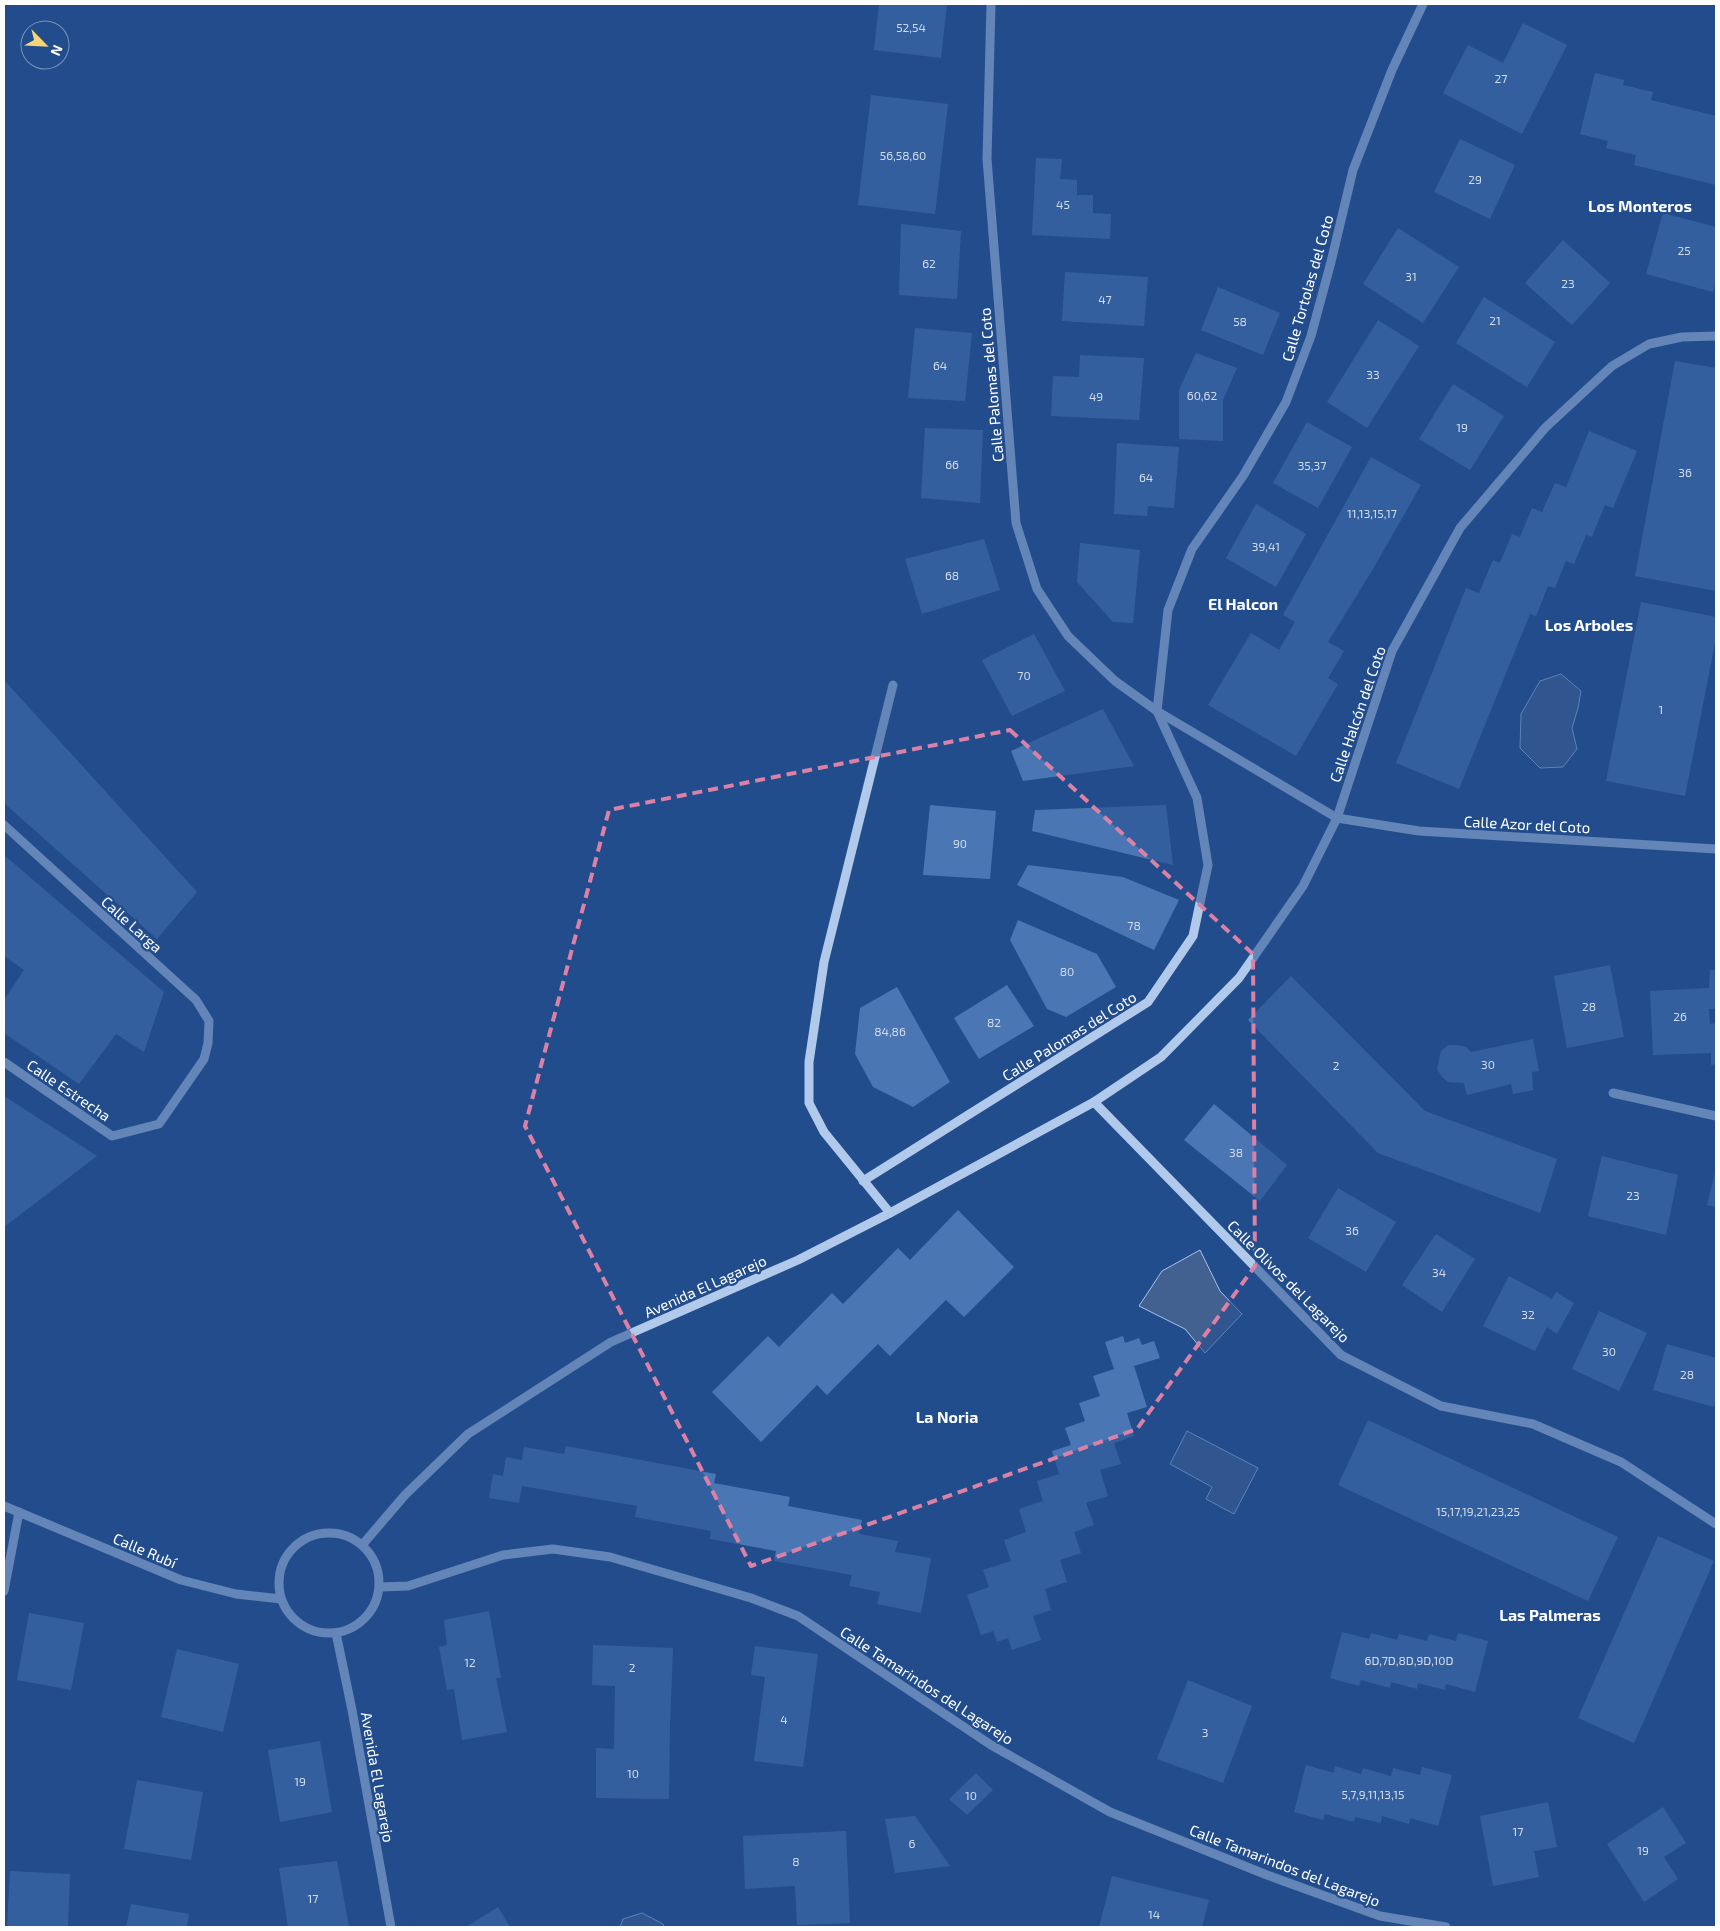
<svg xmlns="http://www.w3.org/2000/svg" width="1720" height="1931" font-family="'Exo 2',sans-serif">
<style>
.water{fill:#436190;stroke:#a5c3ec}
.building{fill:#4b76b4}
.lines{fill:none;stroke-linecap:round;stroke-linejoin:round}
.minor{stroke:#b1c9eb;stroke-width:9}
.marked{fill:none;stroke:#dd80a5;stroke-width:4;stroke-dasharray:10 6;stroke-linejoin:round}
.labels{text-anchor:middle;dominant-baseline:central;stroke-width:4.5;stroke-linejoin:round;paint-order:stroke}
.number-label{font-size:12px;fill:#d2ddec}
.street-label{font-size:15px;fill:#fff;stroke:#224d8d}
.neighbourhood-label{font-size:16px;font-weight:bold;fill:#fff;stroke:#224d8d}
</style>
<rect width="100%" height="100%" fill="#224d8d"/>
<g class="water">
<path d="M1561,674L1581,691L1578,708L1572,728L1577,749L1563,767L1540,768L1520,748L1521,714L1540,681Z"/>
<path d="M1200,1250L1220,1291L1242,1314L1205,1353L1185,1329L1139,1306L1162,1271Z"/>
<path d="M1187,1431L1258,1468L1234,1514L1206,1499L1212,1487L1170,1464Z"/>
<path d="M642,1913L663,1924L664,1927H620L623,1919Z"/>
</g>
<g class="building">
<path d="M879,4H947L941,58L874,50Z"/>
<path d="M1523,23L1567,45L1522,134L1443,93L1468,45L1503,63Z"/>
<path d="M1595,73L1624,80L1623,85L1653,92L1651,100L1716,116V185L1634,165L1636,155L1606,148L1608,141L1580,134Z"/>
<path d="M871,95L948,104L935,214L858,205Z"/>
<path d="M1460,139L1515,165L1490,219L1434,192Z"/>
<path d="M1036,158L1062,159L1060,179L1077,180V195H1093V213L1111,214L1110,239L1032,235Z"/>
<path d="M1663,213L1716,227V281L1713,292L1646,274Z"/>
<path d="M901,224L961,231L957,299L899,295Z"/>
<path d="M1398,228L1459,267L1423,323L1363,284Z"/>
<path d="M1563,240L1610,283L1572,325L1525,283Z"/>
<path d="M1065,272L1148,277L1144,326L1062,321Z"/>
<path d="M1218,287L1280,313L1263,355L1201,330Z"/>
<path d="M1484,297L1555,342L1527,387L1456,343Z"/>
<path d="M1378,320L1419,346L1367,428L1327,402Z"/>
<path d="M915,328L972,333L965,401L908,398Z"/>
<path d="M1196,353L1237,368L1223,400V441L1179,439V390Z"/>
<path d="M1080,355L1144,358L1139,420L1051,416L1053,376L1079,377Z"/>
<path d="M1675,361L1716,368V591L1635,576Z"/>
<path d="M1453,384L1504,416L1470,470L1419,439Z"/>
<path d="M1307,422L1352,447L1318,508L1273,483Z"/>
<path d="M925,428L983,430L980,503L921,498Z"/>
<path d="M1589,431L1637,451L1613,508L1605,505L1592,537L1586,535L1574,564L1566,561L1555,588L1548,586L1536,616L1530,614L1459,789L1396,763L1466,588L1479,593L1493,560L1500,563L1512,534L1520,537L1532,508L1542,512L1555,483L1566,487Z"/>
<path d="M1117,443L1179,447L1174,508L1148,506L1147,516L1114,514Z"/>
<path d="M1371,457L1421,485L1373,569L1328,642L1344,651L1328,678L1338,684L1296,756L1208,705L1251,633L1279,650L1295,622L1283,615Z"/>
<path d="M1256,504L1306,534L1276,587L1226,558Z"/>
<path d="M984,539L1000,590L922,614L905,559Z"/>
<path d="M1080,543L1140,550L1133,623L1113,622L1077,582Z"/>
<path d="M1641,602L1716,617V638L1685,796L1606,781Z"/>
<path d="M1034,634L1065,691L1012,716L982,660Z"/>
<path d="M4,680L197,892L157,939L4,803Z"/>
<path d="M1103,709L1134,766L1023,781L1011,751Z"/>
<path d="M930,805L996,811L990,879L923,875Z"/>
<path d="M1166,805L1173,865L1032,831L1035,810Z"/>
<path d="M4,855L164,992L144,1052L116,1034L79,1084L4,1033V1000L24,970L4,956Z"/>
<path d="M1028,865L1123,877L1179,900L1154,950L1017,885Z"/>
<path d="M1018,920L1097,954L1116,987L1066,1017L1047,1009L1010,940Z"/>
<path d="M1610,965L1624,1037L1567,1048L1554,976Z"/>
<path d="M1710,970H1716V1009H1709L1710,1024L1716,1023V1064L1711,1065V1053L1653,1055L1650,991L1709,988Z"/>
<path d="M1291,976L1425,1111L1557,1159L1540,1213L1378,1153L1248,1020Z"/>
<path d="M1007,985L1034,1026L979,1059L954,1018Z"/>
<path d="M897,987L950,1082L913,1107L873,1087L855,1054L860,1008Z"/>
<path d="M1533,1039L1539,1071L1532,1072L1533,1090L1513,1094L1511,1084L1467,1095L1464,1083L1448,1082L1442,1077L1437,1069L1441,1051L1448,1045H1458L1466,1047L1471,1052Z"/>
<path d="M4,1096L97,1156L4,1227Z"/>
<path d="M1214,1104L1287,1165L1260,1201L1184,1140Z"/>
<path d="M1602,1156L1678,1175L1666,1235L1588,1216Z"/>
<path d="M1716,1169V1207L1707,1205Z"/>
<path d="M1338,1188L1396,1222L1366,1272L1308,1238Z"/>
<path d="M958,1210L1014,1267L964,1317L946,1300L890,1356L878,1344L827,1395L817,1385L761,1442L712,1392L768,1336L779,1347L832,1293L843,1304L898,1248L910,1260Z"/>
<path d="M1436,1234L1475,1259L1442,1312L1402,1285Z"/>
<path d="M1509,1276L1552,1299L1556,1292L1574,1303L1557,1334L1547,1327L1535,1351L1483,1326Z"/>
<path d="M1599,1311L1647,1333L1619,1391L1572,1369Z"/>
<path d="M1123,1336L1125,1343L1139,1338L1142,1345L1154,1341L1160,1358L1134,1366L1147,1407L1127,1413L1134,1436L1114,1443L1121,1464L1100,1470L1108,1496L1086,1503L1094,1525L1074,1532L1081,1553L1060,1560L1067,1582L1045,1589L1051,1610L1033,1616L1041,1640L1012,1650L1008,1638L997,1642L993,1631L981,1635L967,1595L989,1587L983,1570L1011,1561L1004,1540L1026,1532L1019,1509L1043,1501L1037,1481L1059,1474L1052,1451L1071,1445L1065,1428L1085,1421L1079,1403L1100,1396L1093,1376L1114,1369L1105,1342Z"/>
<path d="M1667,1344L1716,1358V1396L1714,1407L1653,1390Z"/>
<path d="M1368,1420L1618,1537L1588,1601L1338,1485Z"/>
<path d="M566,1446L716,1474L714,1483L790,1497L788,1506L862,1520L859,1534L898,1541L895,1552L931,1558L921,1613L877,1604L880,1592L849,1586L852,1575L774,1561L776,1551L710,1539L711,1531L635,1517L637,1506L522,1486L519,1503L489,1498L493,1474L503,1476L506,1457L522,1460L524,1447L564,1454Z"/>
<path d="M1658,1536L1714,1561L1634,1743L1578,1718Z"/>
<path d="M489,1611L501,1678H496L507,1732L462,1740L454,1689L447,1690L439,1647L447,1645L444,1620Z"/>
<path d="M29,1613L84,1623L71,1690L17,1680Z"/>
<path d="M1342,1632L1369,1639L1371,1633L1397,1640L1399,1634L1427,1641L1429,1634L1456,1641L1458,1633L1488,1641L1475,1692L1446,1684L1445,1690L1418,1683L1417,1689L1391,1682L1390,1688L1361,1680L1359,1686L1330,1678Z"/>
<path d="M593,1645L673,1648L670,1724L669,1799L596,1798V1748L614,1749L615,1686L592,1685Z"/>
<path d="M755,1646L818,1654L803,1767L754,1761L765,1677L751,1675Z"/>
<path d="M177,1649L239,1664L223,1732L161,1717Z"/>
<path d="M1188,1680L1252,1706L1223,1783L1157,1759Z"/>
<path d="M320,1741L332,1812L280,1822L268,1750Z"/>
<path d="M1306,1765L1334,1773L1335,1766L1361,1774L1363,1768L1391,1776L1393,1768L1420,1775L1422,1767L1452,1775L1438,1826L1410,1818L1409,1824L1382,1816L1381,1823L1355,1817L1354,1822L1325,1814L1323,1820L1294,1812Z"/>
<path d="M976,1773L993,1790L967,1815L949,1799Z"/>
<path d="M137,1780L203,1792L191,1860L124,1849Z"/>
<path d="M1548,1802L1557,1847L1534,1851L1539,1877L1493,1886L1480,1816Z"/>
<path d="M1663,1807L1686,1843L1664,1857L1678,1879L1644,1902L1607,1844Z"/>
<path d="M915,1816L950,1866L895,1873L885,1819Z"/>
<path d="M846,1831L850,1923L797,1925L795,1886L745,1889L743,1836Z"/>
<path d="M337,1861L349,1927H288L279,1868Z"/>
<path d="M10,1871L70,1874L68,1927H7Z"/>
<path d="M1112,1876L1209,1900L1202,1927H1099Z"/>
<path d="M131,1904L189,1914L187,1927H126Z"/>
<path d="M498,1907L510,1927H466Z"/>
</g>
<g class="lines">
<g class="minor">
<path d="M991,4L987,159L1016,523L1037,589L1068,636L1115,681L1157,711L1337,818L1419,831L1716,849"/>
<path d="M1157,711L1168,610L1192,549L1243,476L1286,402L1311,336L1331,262L1353,170L1392,70L1423,4"/>
<path d="M4,825L196,1000L209,1021L208,1043L204,1059L159,1124L112,1136L4,1062"/>
<path d="M1613,1093L1716,1116"/>
<path d="M1094,1102L1341,1355L1441,1406L1533,1424L1621,1462L1716,1524"/>
<path d="M863,1181L1148,1002L1193,936L1208,865L1197,798L1157,711"/>
<path d="M890,1213L824,1132L809,1103V1062L824,962L893,685"/>
<path d="M4,1506L181,1580L236,1594L281,1599"/>
<circle cx="329" cy="1583" r="50"/>
<path d="M363,1544L405,1495L468,1434L611,1342L798,1260L890,1213L1094,1102L1161,1057L1239,978L1303,886L1337,818L1392,651L1460,528L1545,428L1612,366L1649,344L1682,337L1716,336"/>
<path d="M380,1587L408,1586L503,1555L553,1549L610,1557L751,1598L798,1616L991,1745L1110,1812L1267,1875L1380,1916L1446,1927"/>
<path d="M4,1591L19,1512"/>
<path d="M336,1633L352,1710L391,1927"/>
</g>
</g>
<path d="M0 0H1720V1931H0ZM1010,730L1253,954L1255,1266L1137,1429L751,1566L525,1126L609,810Z" fill="#224d8d" fill-opacity=".55" fill-rule="evenodd"/>
<path class="marked" d="M1010,730L1253,954L1255,1266L1137,1429L751,1566L525,1126L609,810Z"/>
<g class="labels">
<g class="number-label">
<text x="911" y="27">52,54</text>
<text x="1501" y="78">27</text>
<text x="903" y="155">56,58,60</text>
<text x="1475" y="179">29</text>
<text x="1063" y="204">45</text>
<text x="1684" y="250">25</text>
<text x="929" y="263">62</text>
<text x="1411" y="276">31</text>
<text x="1568" y="283">23</text>
<text x="1105" y="299">47</text>
<text x="1495" y="320">21</text>
<text x="1240" y="321">58</text>
<text x="940" y="365">64</text>
<text x="1373" y="374">33</text>
<text x="1202" y="395">60,62</text>
<text x="1096" y="396">49</text>
<text x="1462" y="427">19</text>
<text x="952" y="464">66</text>
<text x="1312" y="465">35,37</text>
<text x="1685" y="472">36</text>
<text x="1146" y="477">64</text>
<text x="1372" y="513">11,13,15,17</text>
<text x="1266" y="546">39,41</text>
<text x="952" y="575">68</text>
<text x="1024" y="675">70</text>
<text x="1661" y="709">1</text>
<text x="960" y="843">90</text>
<text x="1134" y="925">78</text>
<text x="1067" y="971">80</text>
<text x="1589" y="1006">28</text>
<text x="1680" y="1016">26</text>
<text x="994" y="1022">82</text>
<text x="890" y="1031">84,86</text>
<text x="1488" y="1064">30</text>
<text x="1336" y="1065">2</text>
<text x="1236" y="1152">38</text>
<text x="1633" y="1195">23</text>
<text x="1352" y="1230">36</text>
<text x="1439" y="1272">34</text>
<text x="1528" y="1314">32</text>
<text x="1609" y="1351">30</text>
<text x="1687" y="1374">28</text>
<text x="1478" y="1511">15,17,19,21,23,25</text>
<text x="1409" y="1660">6D,7D,8D,9D,10D</text>
<text x="470" y="1662">12</text>
<text x="632" y="1667">2</text>
<text x="784" y="1719">4</text>
<text x="1205" y="1732">3</text>
<text x="633" y="1773">10</text>
<text x="300" y="1781">19</text>
<text x="1373" y="1794">5,7,9,11,13,15</text>
<text x="971" y="1795">10</text>
<text x="1518" y="1831">17</text>
<text x="912" y="1843">6</text>
<text x="1643" y="1850">19</text>
<text x="796" y="1861">8</text>
<text x="313" y="1898">17</text>
<text x="1154" y="1914">14</text>
</g>
<g class="street-label">
<text transform="translate(1307 288) rotate(-74)">Calle Tortolas del Coto</text>
<text transform="translate(991 385) rotate(-95)">Calle Palomas del Coto</text>
<text transform="translate(1357 714) rotate(-71)">Calle Halcón del Coto</text>
<text transform="translate(1527 824) rotate(3)">Calle Azor del Coto</text>
<text transform="translate(132 924) rotate(42)">Calle Larga</text>
<text transform="translate(1069 1036) rotate(-32)">Calle Palomas del Coto</text>
<text transform="translate(69 1090) rotate(34)">Calle Estrecha</text>
<text transform="translate(1289 1281) rotate(45)">Calle Olivos del Lagarejo</text>
<text transform="translate(705 1286) rotate(-24)">Avenida El Lagarejo</text>
<text transform="translate(145 1550) rotate(23)">Calle Rubí</text>
<text transform="translate(927 1685) rotate(33)">Calle Tamarindos del Lagarejo</text>
<text transform="translate(378 1777) rotate(80)">Avenida El Lagarejo</text>
<text transform="translate(1285 1865) rotate(21)">Calle Tamarindos del Lagarejo</text>
</g>
<g class="neighbourhood-label">
<text x="1640" y="205">Los Monteros</text>
<text x="1243" y="603">El Halcon</text>
<text x="1589" y="624">Los Arboles</text>
<text x="947" y="1416">La Noria</text>
<text x="1550" y="1614">Las Palmeras</text>
</g>
</g>
<rect width="1720" height="1931" fill="none" stroke="#ffffff" stroke-width="10"/>
<g transform="translate(45 45) rotate(114)"><circle r="24" fill="#224d8d" stroke="#7a94bb"/>
<path d="M0-4L9 19L0 12L-9 19Z" fill="#f7d673"/>
<text y="-8" font-size="14" font-weight="bold" text-anchor="middle" fill="#ffffff">N</text>
</g>
</svg>
